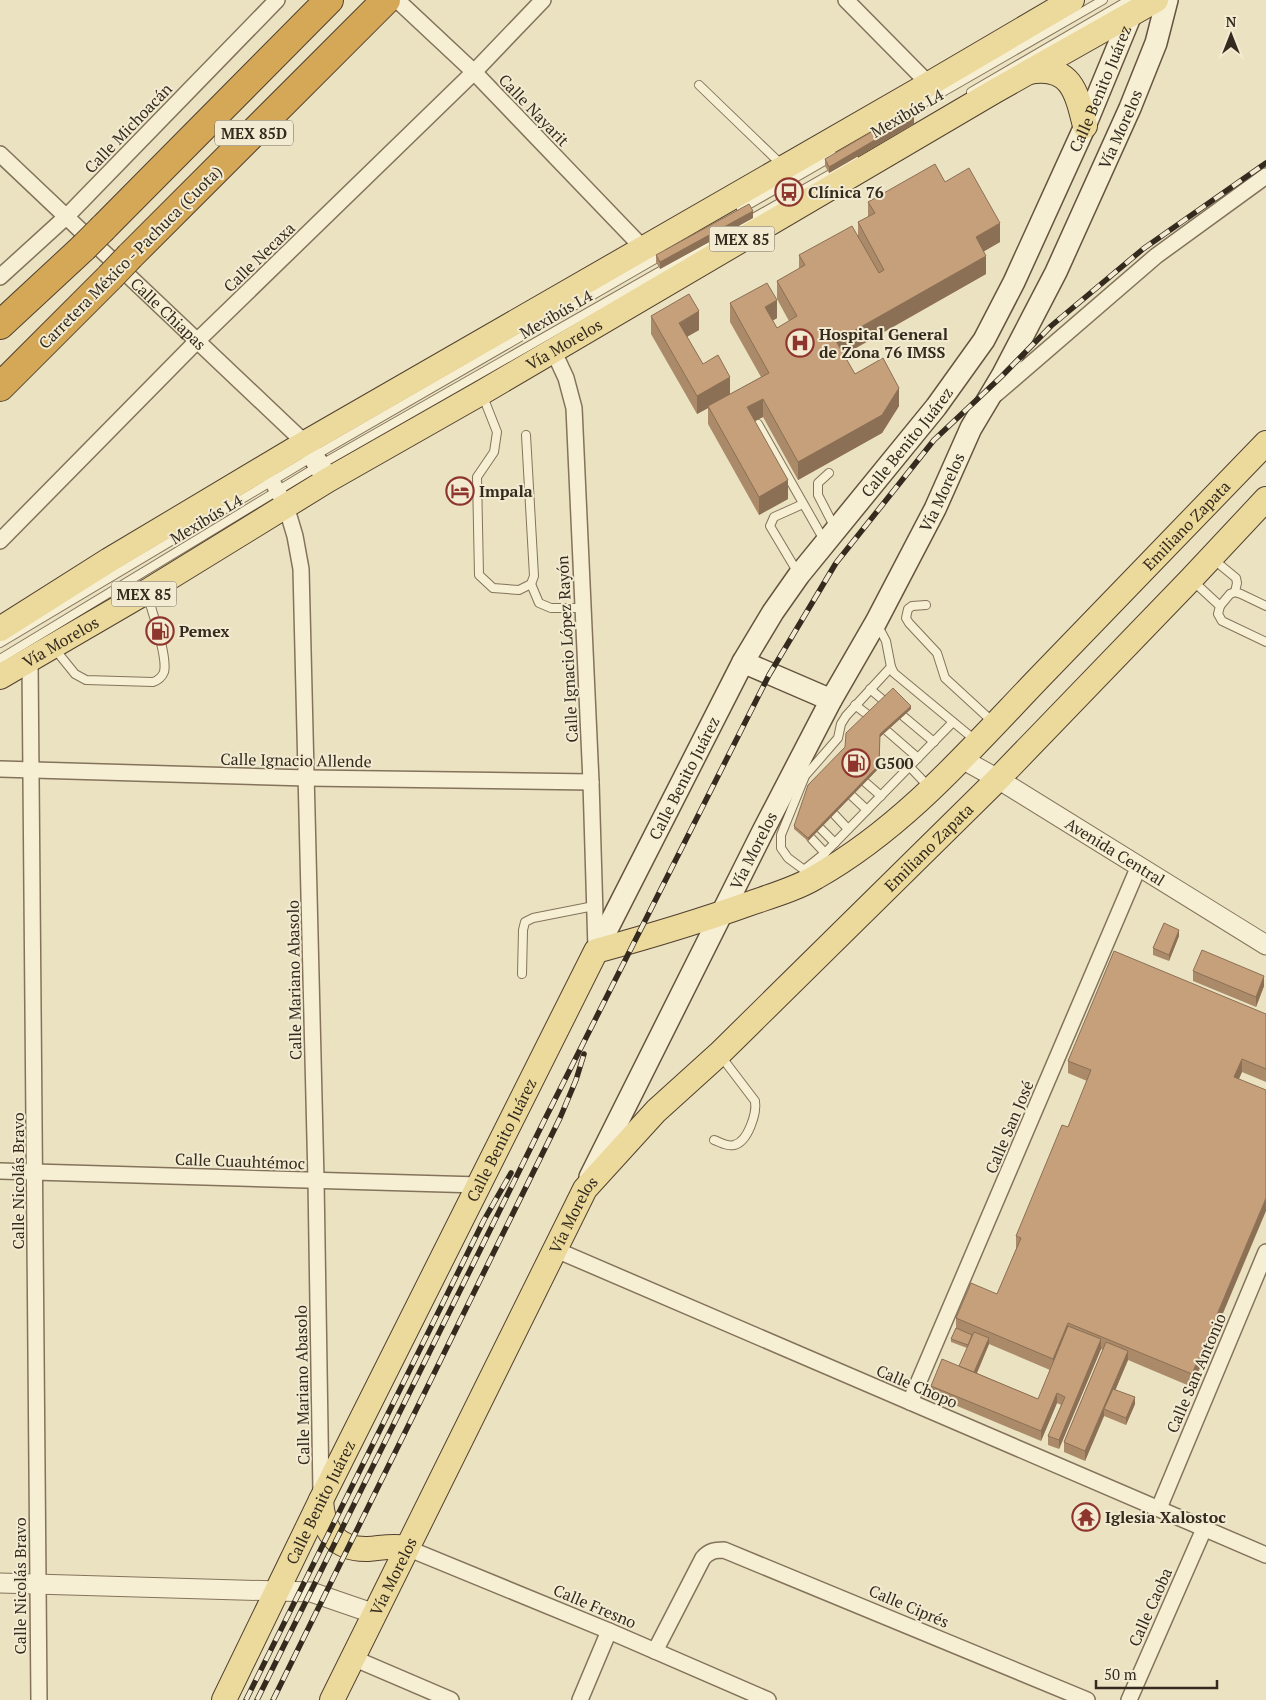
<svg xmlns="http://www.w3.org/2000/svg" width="1266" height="1700" font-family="'PT Serif',serif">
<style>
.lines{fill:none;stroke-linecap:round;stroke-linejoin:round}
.service-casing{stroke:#83735a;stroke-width:10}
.minor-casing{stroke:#83735a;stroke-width:18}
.tertiary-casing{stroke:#83735a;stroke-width:21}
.secondary-casing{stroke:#65543e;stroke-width:24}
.primary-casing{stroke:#51412f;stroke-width:26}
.motorway-casing{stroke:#51412f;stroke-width:30}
.service{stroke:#f6efd4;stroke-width:8}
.minor{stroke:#f6efd4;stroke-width:15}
.tertiary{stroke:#f6efd4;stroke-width:19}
.secondary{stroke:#f6efd4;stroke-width:21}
.primary{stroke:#ecd99c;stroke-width:24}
.motorway{stroke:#d5a857;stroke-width:28}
.rail-casing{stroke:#342a1e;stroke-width:5.5}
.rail{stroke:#f3ebd1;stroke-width:4;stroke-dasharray:11;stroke-linecap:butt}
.motorway-bridge-casing{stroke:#51412f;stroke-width:30;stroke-linecap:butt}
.motorway-bridge{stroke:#d5a857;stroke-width:28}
.wall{fill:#aa8a69;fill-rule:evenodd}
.shaded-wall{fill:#8b7055}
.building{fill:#c6a07a;stroke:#8b7055}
.labels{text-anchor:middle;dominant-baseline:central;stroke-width:4;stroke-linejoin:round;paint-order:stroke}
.shield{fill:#f3ebd1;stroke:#6d6454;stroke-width:1}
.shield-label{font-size:15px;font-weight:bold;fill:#342a1e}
.street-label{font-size:16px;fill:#342a1e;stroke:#f3ebd1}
.poi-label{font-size:16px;font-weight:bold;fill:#342a1e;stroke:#f3ebd1;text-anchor:start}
</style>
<rect width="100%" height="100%" fill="#ebe2c2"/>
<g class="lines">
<g class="service-casing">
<g id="service">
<path d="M699,85L782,165"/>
<path d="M971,92L1129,0"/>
<path d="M901,116L1103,0"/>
<path d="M741,209L833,156"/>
<path d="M482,394L497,432L494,452L477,477L479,575L493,588L519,590L531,584L534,576L526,435"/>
<path d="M758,424L824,540"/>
<path d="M829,473L818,483V495L835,528"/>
<path d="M1213,559L1236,578L1237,583L1235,592L1241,594L1266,606"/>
<path d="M798,573L770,526L774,517L803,504"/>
<path d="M1193,581L1220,606L1218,614L1222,621L1266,642"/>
<path d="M531,584L539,603L551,608H583"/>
<path d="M926,605L912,606L908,609L906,618L909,623L937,653L945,678L994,723"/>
<path d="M1220,606L1230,594L1235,592"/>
<path d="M877,624L886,641L891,667L894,673L975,740"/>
<path d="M0,643L314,456L664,254"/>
<path d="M54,648L75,674L86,680L153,682C159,680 162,677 164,672C168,657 152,611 147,594"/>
<path d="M0,659L320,465L855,160"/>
<path d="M870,689L883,700"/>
<path d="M855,705L868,715"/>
<path d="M903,716L934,742"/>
<path d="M887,731L918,758"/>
<path d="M910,767L929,787"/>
<path d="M865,782L881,796"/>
<path d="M852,796L867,810"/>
<path d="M834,814L848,829"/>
<path d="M820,828L835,843"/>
<path d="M811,838L825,853"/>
<path d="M805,869L825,853L953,722"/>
<path d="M811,875L788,858L781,848V835L805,776L838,738L841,724L846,716L891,667"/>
<path d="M522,974L523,930L525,922L533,918L594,906"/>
<path d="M714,1140C720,1142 727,1147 734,1145C748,1142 757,1113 755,1101L720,1055"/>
</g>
</g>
<g class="minor-casing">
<g id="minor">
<path d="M397,0L474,72L643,248"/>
<path d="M846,0L929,84"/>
<path id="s1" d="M0,154L305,443"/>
<path d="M0,277L67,216L277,0"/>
<path d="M553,350L566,378L574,408L591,782L596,949"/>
<path d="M996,394L1156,256L1266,176"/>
<path d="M264,467L286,506L295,536L301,569L316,1180L321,1493"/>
<path d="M0,541L198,340L474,72L543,0"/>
<path d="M30,661L39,1700"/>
<path d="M0,769L307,778L591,782"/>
<path d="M0,1171L479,1185"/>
<path d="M554,1249L1266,1555"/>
<path d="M910,1402L1139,866"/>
<path d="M1159,1508L1266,1252"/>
<path d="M407,1548L609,1631L768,1700"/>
<path d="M655,1651L703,1558C709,1551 715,1550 724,1550L1087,1700"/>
<path d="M353,1658L451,1700"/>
<path d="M580,1700L609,1631"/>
<path d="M1129,1700L1204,1529"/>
</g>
</g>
<g class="tertiary-casing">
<g id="tertiary">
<path id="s2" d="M962,759L998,779L1266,945"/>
<path d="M0,1583L311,1592L375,1614"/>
</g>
</g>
<g class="secondary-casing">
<g id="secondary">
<path d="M305,443L328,480"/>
<path d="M743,662L831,700"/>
<path id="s3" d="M596,951L743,662L773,612L799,575L936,407L984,340L1014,282L1085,126L1135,5"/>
<path id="s4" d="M590,1177L762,833L831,700L876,622L935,509L971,428L1002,376L1056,272L1130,108L1156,43L1167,0"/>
</g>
</g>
<g class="primary-casing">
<g id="primary">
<path d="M1029,72C1071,64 1077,93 1085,126"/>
<path d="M0,629L109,560L305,443L929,84L1072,0"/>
<path id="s5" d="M0,677L146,592L328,480L481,393L995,91L1156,0"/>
<path d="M321,1500C323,1530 335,1550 368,1549C382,1548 393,1545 407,1548"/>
<path id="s6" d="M224,1700L321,1500L596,951C647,937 698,922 748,904C771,896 796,889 816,877C903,828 970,750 1038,679C1114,600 1190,522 1266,443"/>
<path id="s7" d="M332,1700L585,1189L656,1111L719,1054L998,779L1191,579L1266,499"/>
</g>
</g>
<g class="motorway-casing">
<g id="motorway">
<path d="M103,228L329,0"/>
<path d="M130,256L386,0"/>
<path d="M0,325L83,248"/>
<path d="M0,387L110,277"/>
</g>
</g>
<use href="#service" class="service"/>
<use href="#minor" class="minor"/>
<use href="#tertiary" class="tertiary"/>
<use href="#secondary" class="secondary"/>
<use href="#primary" class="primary"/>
<use href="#motorway" class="motorway"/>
<g class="rail-casing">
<g id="rail">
<path d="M246,1700L484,1220L511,1173"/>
<path d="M257,1700L544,1121L769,675L836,563L934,440L1002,376L1051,326L1143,249L1266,163"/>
<path d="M273,1700L560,1118L576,1080L584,1054"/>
</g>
</g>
<use href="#rail" class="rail"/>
<g class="motorway-bridge-casing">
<g id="motorway-bridge">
<path d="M83,248L103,228"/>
<path d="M110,277L130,256"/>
</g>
</g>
<use href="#motorway-bridge" class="motorway-bridge"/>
</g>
<g class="wall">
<path d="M914,124L829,173L825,166V159Z"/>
<path d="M945,182L1000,242L984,251L986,274L844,355L855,374L899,406L882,433L798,480L763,417L755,421L788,499L759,515L708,424V408L697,414L651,334V316L699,330L687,337L703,364L730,394L761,377L730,322V303L777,318L772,321L777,328L789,321L777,299V281L799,269V255L858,236V222L868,217V202Z"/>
<path d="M753,218L660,269L656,262V255Z"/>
<path d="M911,709L880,737L879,768L808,841L794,829V826L845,747Z"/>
<path d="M1179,936L1169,961L1153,955V948Z"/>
<path d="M1193,971L1264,986L1256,1007L1193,981Z"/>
<path d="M1266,1014V1082L1242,1072L1239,1079L1192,1387L1128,1360L1115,1390L1135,1404L1126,1425L1104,1416L1085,1461L1064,1452V1442L1103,1350L1101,1349L1059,1449L1048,1445V1436L1061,1405L1057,1403L1041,1441L931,1395V1386L959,1366L967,1348L951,1342V1339L956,1328V1318L997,1294L1016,1249V1236L1068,1127L1087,1081L1068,1073V1061ZM989,1344L1050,1370L1038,1399L977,1373Z"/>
</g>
<g class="shaded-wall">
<path d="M914,117V124L829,173V167Z"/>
<path d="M753,211V218L660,269V262Z"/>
<path d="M1000,223V242L976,256V237Z"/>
<path d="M986,256V274L836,359V341Z"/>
<path d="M777,300V318L765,325V307Z"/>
<path d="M699,311V330L679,341V323Z"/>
<path d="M730,377V395L708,406V408L697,414V396Z"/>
<path d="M899,388V406L882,433L798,480V462Z"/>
<path d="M763,399V417L747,425V407Z"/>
<path d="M788,480V499L759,515V497Z"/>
<path d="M911,706V709L880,737L879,768L808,841V838L880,734Z"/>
<path d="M1179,930V936L1169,961V955Z"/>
<path d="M1264,976V986L1256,1007V997Z"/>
<path d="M1242,1059V1072L1234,1089V1077Z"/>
<path d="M1266,1198V1211L1192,1387V1374Z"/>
<path d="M1068,1323V1335L1053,1371V1359Z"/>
<path d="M989,1338V1344L973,1382V1375Z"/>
<path d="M1101,1339V1349L1059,1449V1440Z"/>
<path d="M1128,1351V1360L1107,1410L1104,1409V1416L1085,1461V1451Z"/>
<path d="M1057,1393V1403L1041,1441V1431Z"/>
<path d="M1135,1397V1404L1126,1425V1418Z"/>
</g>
<g class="building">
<path d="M909,110L914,117L829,167L825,159Z"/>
<path d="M935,164L945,182L969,168L1000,223L976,237L986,256L836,341L855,374L883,358L899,388L882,415L798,462L763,399L747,407L788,480L759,497L708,406L769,373L730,303L767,283L777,300L765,307L777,328L797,316L777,281L805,265L799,255L852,226L879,273L884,270L858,222L875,213L868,202Z"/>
<path d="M749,204L753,211L660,262L656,255Z"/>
<path d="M689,294L699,311L679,323L703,364L718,355L730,377L697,396L651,316Z"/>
<path d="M893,688L911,706L880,734L879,765L808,838L794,826L808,785L845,747L846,733Z"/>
<path d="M1164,923L1179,930L1169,955L1153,948Z"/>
<path d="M1202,950L1264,976L1256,997L1193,971Z"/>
<path d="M1114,951L1266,1014V1069L1242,1059L1234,1077L1266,1090V1198L1192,1374L1068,1323L1053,1359L956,1318L971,1283L997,1294L1021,1238L1016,1236L1062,1125L1068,1127L1091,1070L1068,1061Z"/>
<path d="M1068,1326L1101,1339L1059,1440L1048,1436L1065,1397L1057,1393L1041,1431L931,1386L942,1359L1038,1399Z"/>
<path d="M956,1328L972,1335L968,1345L951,1339Z"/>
<path d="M974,1332L989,1338L974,1372L959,1366Z"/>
<path d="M1106,1342L1128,1351L1085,1451L1064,1442Z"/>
<path d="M1113,1389L1135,1397L1126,1418L1104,1409Z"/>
</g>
<defs>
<g id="bus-ring" transform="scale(1.4375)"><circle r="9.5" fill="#f3ebd1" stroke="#8e352e" stroke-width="1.5"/><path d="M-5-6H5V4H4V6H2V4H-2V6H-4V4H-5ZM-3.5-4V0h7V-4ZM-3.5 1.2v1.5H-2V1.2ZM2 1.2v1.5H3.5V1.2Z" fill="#8e352e"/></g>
<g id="hospital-ring" transform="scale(1.4375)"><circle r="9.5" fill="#f3ebd1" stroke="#8e352e" stroke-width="1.5"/><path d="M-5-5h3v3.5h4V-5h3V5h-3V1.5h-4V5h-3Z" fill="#8e352e"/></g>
<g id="hotel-ring" transform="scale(1.4375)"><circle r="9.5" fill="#f3ebd1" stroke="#8e352e" stroke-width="1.5"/><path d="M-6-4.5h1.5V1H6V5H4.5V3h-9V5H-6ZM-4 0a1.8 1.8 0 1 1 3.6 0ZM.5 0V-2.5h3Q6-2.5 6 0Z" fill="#8e352e"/></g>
<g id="fuel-ring" transform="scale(1.4375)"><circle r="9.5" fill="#f3ebd1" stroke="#8e352e" stroke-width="1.5"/><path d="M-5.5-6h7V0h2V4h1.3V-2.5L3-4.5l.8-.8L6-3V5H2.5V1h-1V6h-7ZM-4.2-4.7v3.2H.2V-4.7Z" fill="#8e352e"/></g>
<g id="temple-ring" transform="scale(1.4375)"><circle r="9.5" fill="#f3ebd1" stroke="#8e352e" stroke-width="1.5"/><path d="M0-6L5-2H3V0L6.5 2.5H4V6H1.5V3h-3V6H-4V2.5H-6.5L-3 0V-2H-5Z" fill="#8e352e"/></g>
</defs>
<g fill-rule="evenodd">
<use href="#bus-ring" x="789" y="192"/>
<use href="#hospital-ring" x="800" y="343"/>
<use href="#hotel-ring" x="460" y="491"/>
<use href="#fuel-ring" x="160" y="631"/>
<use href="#fuel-ring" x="856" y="763"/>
<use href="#temple-ring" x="1086" y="1517"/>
</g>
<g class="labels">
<g class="shield">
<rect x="215" y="120.5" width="78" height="25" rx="4"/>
<rect x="709.5" y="226.5" width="65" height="25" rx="4"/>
<rect x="111.5" y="581.5" width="65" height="25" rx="4"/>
</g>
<g class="shield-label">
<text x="254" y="133">MEX 85D</text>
<text x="742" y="239">MEX 85</text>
<text x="144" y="594">MEX 85</text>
</g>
<g class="street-label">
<text stroke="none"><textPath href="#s3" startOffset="1004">Calle Benito Juárez</textPath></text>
<text transform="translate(534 110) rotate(46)">Calle Nayarit</text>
<text transform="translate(907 113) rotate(-30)">Mexibús L4</text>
<text transform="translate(128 128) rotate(-46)">Calle Michoacán</text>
<text stroke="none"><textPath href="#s4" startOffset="1175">Vía Morelos</textPath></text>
<text transform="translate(130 257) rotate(-45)">Carretera México - Pachuca (Cuota)</text>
<text transform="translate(259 257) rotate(-44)">Calle Necaxa</text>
<text stroke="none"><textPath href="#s1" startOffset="232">Calle Chiapas</textPath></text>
<text transform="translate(556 314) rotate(-30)">Mexibús L4</text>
<text stroke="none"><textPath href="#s5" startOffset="655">Vía Morelos</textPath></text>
<text stroke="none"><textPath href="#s3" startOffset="599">Calle Benito Juárez</textPath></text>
<text stroke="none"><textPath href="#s4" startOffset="770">Vía Morelos</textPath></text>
<text transform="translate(206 519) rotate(-31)">Mexibús L4</text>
<text stroke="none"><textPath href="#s6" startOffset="1581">Emiliano Zapata</textPath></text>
<text stroke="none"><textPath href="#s5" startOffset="70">Vía Morelos</textPath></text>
<text transform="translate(567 649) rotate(-93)">Calle Ignacio López Rayón</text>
<text transform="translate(296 760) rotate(1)">Calle Ignacio Allende</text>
<text stroke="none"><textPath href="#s3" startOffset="194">Calle Benito Juárez</textPath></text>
<text stroke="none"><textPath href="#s7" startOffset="1055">Emiliano Zapata</textPath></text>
<text stroke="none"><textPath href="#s4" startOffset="365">Vía Morelos</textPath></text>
<text stroke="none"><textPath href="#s2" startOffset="179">Avenida Central</textPath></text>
<text transform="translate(294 980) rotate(-91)">Calle Mariano Abasolo</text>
<text transform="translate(1009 1127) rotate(-67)">Calle San José</text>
<text stroke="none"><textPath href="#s6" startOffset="625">Calle Benito Juárez</textPath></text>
<text transform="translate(240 1161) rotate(2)">Calle Cuauhtémoc</text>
<text transform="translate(18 1181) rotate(-90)">Calle Nicolás Bravo</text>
<text stroke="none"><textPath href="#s7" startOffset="542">Vía Morelos</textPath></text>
<text transform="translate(1196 1373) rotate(-67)">Calle San Antonio</text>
<text transform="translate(302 1385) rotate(-91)">Calle Mariano Abasolo</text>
<text transform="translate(917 1386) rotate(23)">Calle Chopo</text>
<text stroke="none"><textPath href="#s6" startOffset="220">Calle Benito Juárez</textPath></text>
<text stroke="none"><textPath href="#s7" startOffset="138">Vía Morelos</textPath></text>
<text transform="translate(20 1586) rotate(-90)">Calle Nicolás Bravo</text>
<text transform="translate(595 1606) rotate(23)">Calle Fresno</text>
<text transform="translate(909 1606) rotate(23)">Calle Ciprés</text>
<text transform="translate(1150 1607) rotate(-66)">Calle Caoba</text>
</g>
<g class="poi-label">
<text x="808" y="192">Clínica 76</text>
<text x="819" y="334">Hospital General<tspan x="819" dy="18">de Zona 76 IMSS</tspan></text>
<text x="479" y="491">Impala</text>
<text x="179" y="631">Pemex</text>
<text x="875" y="763">G500</text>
<text x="1105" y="1517">Iglesia Xalostoc</text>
</g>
</g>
<g transform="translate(1231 35)" stroke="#f3ebd1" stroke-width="4" paint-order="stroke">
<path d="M0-4L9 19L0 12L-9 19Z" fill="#342a1e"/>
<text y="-8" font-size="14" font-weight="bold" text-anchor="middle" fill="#342a1e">N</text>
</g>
<path d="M1096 1680v8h121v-8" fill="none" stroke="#342a1e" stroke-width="2.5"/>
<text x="1104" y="1680" font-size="15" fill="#342a1e" stroke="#f3ebd1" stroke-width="4" paint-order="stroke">50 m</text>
</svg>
